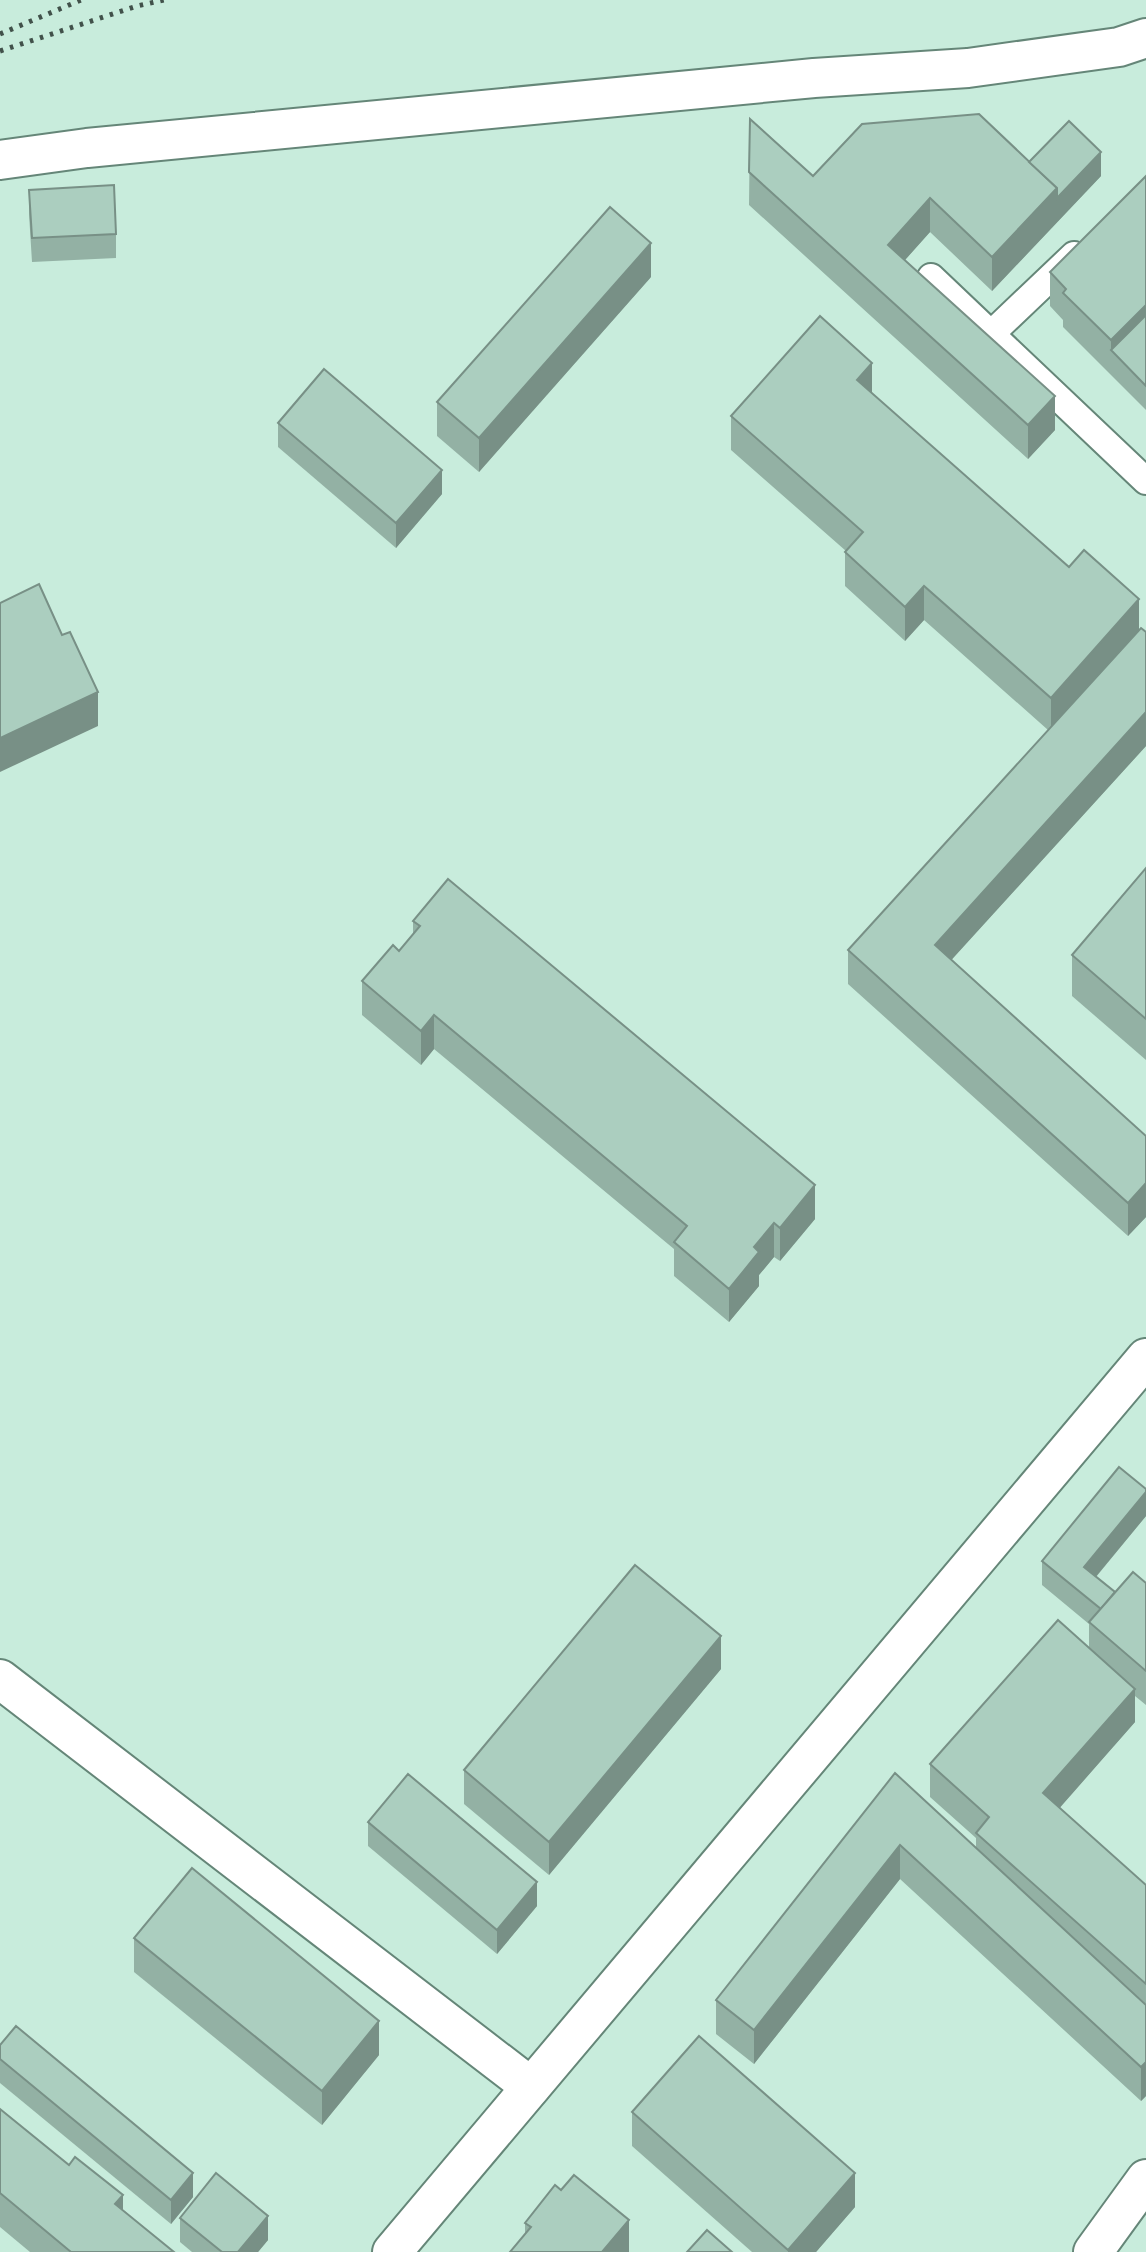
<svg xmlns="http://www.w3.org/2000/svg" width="1146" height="2252" font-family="Poppins,sans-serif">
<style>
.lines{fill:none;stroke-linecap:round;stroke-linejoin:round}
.lane-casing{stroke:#658678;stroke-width:30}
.street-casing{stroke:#658678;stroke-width:42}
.lane{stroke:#fff;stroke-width:26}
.street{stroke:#fff;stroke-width:38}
.rail{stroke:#41514a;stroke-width:5;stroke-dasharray:3.5 7;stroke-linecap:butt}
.wall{fill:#93b1a4}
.shaded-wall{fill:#789086}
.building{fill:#abcebf;stroke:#789086;stroke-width:2}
</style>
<rect width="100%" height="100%" fill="#c8ecdc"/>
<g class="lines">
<g class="lane-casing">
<g id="lane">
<path d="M931,277L1146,481"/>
<path d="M991,334L1074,255"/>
</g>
</g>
<g class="street-casing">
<g id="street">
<path d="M0,160L87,148L814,78L968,68L1119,47L1146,38"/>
<path d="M0,1679L531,2087"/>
<path d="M392,2252L1146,1358"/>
<path d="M1093,2252L1146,2179"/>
</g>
</g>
<use href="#lane" class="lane"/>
<use href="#street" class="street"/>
<g class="rail">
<path d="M0,34L81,0"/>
<path d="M0,51L137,6L164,0"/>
</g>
</g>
<g class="wall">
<path d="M750,119L813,176L1029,162L1101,176L992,291L930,232L905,260L1055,430L1028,459L749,205Z"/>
<path d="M1146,176V410L1063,327V320L1050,306V272Z"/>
<path d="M29,190L116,234V258L32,262L29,214Z"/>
<path d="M651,277L479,472L437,436V402Z"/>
<path d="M872,394L1139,630L1146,632V746L951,960L1146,1136V1217L1128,1236L848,984V950L1048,730L924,620L905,641L845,586V552L846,551L731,450V416Z"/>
<path d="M278,423L442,494L396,548L278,447Z"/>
<path d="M1146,868V1060L1072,996V955Z"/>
<path d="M413,921L815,1219L780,1261L774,1257L759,1275V1286L729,1322L674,1276V1249L434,1049L421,1065L362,1015V981L399,951L413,935Z"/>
<path d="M1146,1489V1516L1096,1577L1115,1592L1146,1583V1705L1135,1696V1722L1059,1808L1146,1885V2096L1141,2101L900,1879L754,2064L716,2034V2000L895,1773L976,1848V1838L930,1797V1764L1089,1648V1624L1042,1585V1561Z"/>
<path d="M721,1669L549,1875L464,1804V1770Z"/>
<path d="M368,1822L537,1906L497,1954L368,1846Z"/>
<path d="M134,1938L379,2055L322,2125L134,1972Z"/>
<path d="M0,2045L193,2197L171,2224L0,2083Z"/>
<path d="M0,2109L69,2165L174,2252H30L0,2227Z"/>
<path d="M632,2112L855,2207L816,2252H752L632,2146Z"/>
<path d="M180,2218L268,2240L258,2252H192L180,2242Z"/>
<path d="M525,2223L629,2252L525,2235Z"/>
</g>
<g class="shaded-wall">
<path d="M1101,152V176L992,291V257L1057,188Z"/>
<path d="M930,198V232L888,279V245Z"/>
<path d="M651,243V277L479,472V438Z"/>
<path d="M1146,305V339L1111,350V340Z"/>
<path d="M872,363V397L857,380Z"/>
<path d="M1055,396V430L1028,459V425Z"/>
<path d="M442,470V494L396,548V523Z"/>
<path d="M924,586V620L905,641V607Z"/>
<path d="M1139,599V633L1051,732V698Z"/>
<path d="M98,692V726L0,772V738Z"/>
<path d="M1146,712V746L935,978V945Z"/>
<path d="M434,1015V1049L421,1065V1031Z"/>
<path d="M1146,1183V1217L1128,1236V1203Z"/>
<path d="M815,1185V1219L780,1261V1228Z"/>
<path d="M774,1223V1257L759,1275V1286L729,1322V1289L754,1247Z"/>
<path d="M1146,1492V1516L1084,1591V1567Z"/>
<path d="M721,1636V1669L549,1875V1842Z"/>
<path d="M1135,1689V1722L1043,1827V1793Z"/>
<path d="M900,1845V1879L754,2064V2030Z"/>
<path d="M537,1882V1906L497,1954V1930Z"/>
<path d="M379,2021V2055L322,2125V2091Z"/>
<path d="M1146,2062V2096L1141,2101V2067Z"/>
<path d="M193,2173V2197L171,2224V2200Z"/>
<path d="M855,2173V2207L816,2252H788V2250Z"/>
<path d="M123,2195V2229L115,2204Z"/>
<path d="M268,2216V2240L258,2252H238Z"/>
<path d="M629,2220V2252H602Z"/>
</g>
<g class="building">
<path d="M979,114L1057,188L992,257L930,198L888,245L1055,396L1028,425L749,172L750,119L813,176L862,124Z"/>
<path d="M1069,121L1101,152L1057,198V188L1029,162Z"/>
<path d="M1146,176V305L1111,340L1063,293L1066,289L1050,272Z"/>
<path d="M114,185L116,234L32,238L29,190Z"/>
<path d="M610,207L651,243L479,438L437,402Z"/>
<path d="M1146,315V386L1111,350Z"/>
<path d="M820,316L872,363L857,380L1069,567L1084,550L1139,599L1051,698L924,586L905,607L845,552L863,532L731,416Z"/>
<path d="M324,369L442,470L396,523L278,423Z"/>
<path d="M39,584L62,635L70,632L98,692L0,738V603Z"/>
<path d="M1141,628L1146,632V712L935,945L1146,1136V1183L1128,1203L848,950Z"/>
<path d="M1146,868V1019L1072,955Z"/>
<path d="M448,879L815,1185L780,1228L774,1223L754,1247L759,1252L729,1289L674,1242L687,1226L434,1015L421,1031L362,981L393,945L399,951L420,926L413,921Z"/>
<path d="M1119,1467L1146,1489V1492L1084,1567L1115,1592L1101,1609L1042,1561Z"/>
<path d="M635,1565L721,1636L549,1842L464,1770Z"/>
<path d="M1133,1572L1146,1583V1671L1089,1622Z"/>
<path d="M1058,1620L1135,1689L1043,1793L1146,1885V1984L976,1833L989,1817L930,1764Z"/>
<path d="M895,1773L1146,2005V2062L1141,2067L900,1845L754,2030L716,2000Z"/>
<path d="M408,1774L537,1882L497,1930L368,1822Z"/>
<path d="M192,1868L379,2021L322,2091L134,1938Z"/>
<path d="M16,2026L193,2173L171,2200L0,2059V2045Z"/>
<path d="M699,2036L855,2173L788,2250L632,2112Z"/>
<path d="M0,2109L69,2165L75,2157L123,2195L115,2204L174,2252H71L0,2193Z"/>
<path d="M216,2173L268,2216L238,2252H222L180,2218Z"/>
<path d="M574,2175L629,2220L602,2252H510L531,2227L525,2223L555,2185L561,2190Z"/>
<path d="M707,2230L732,2252H687Z"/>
</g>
</svg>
